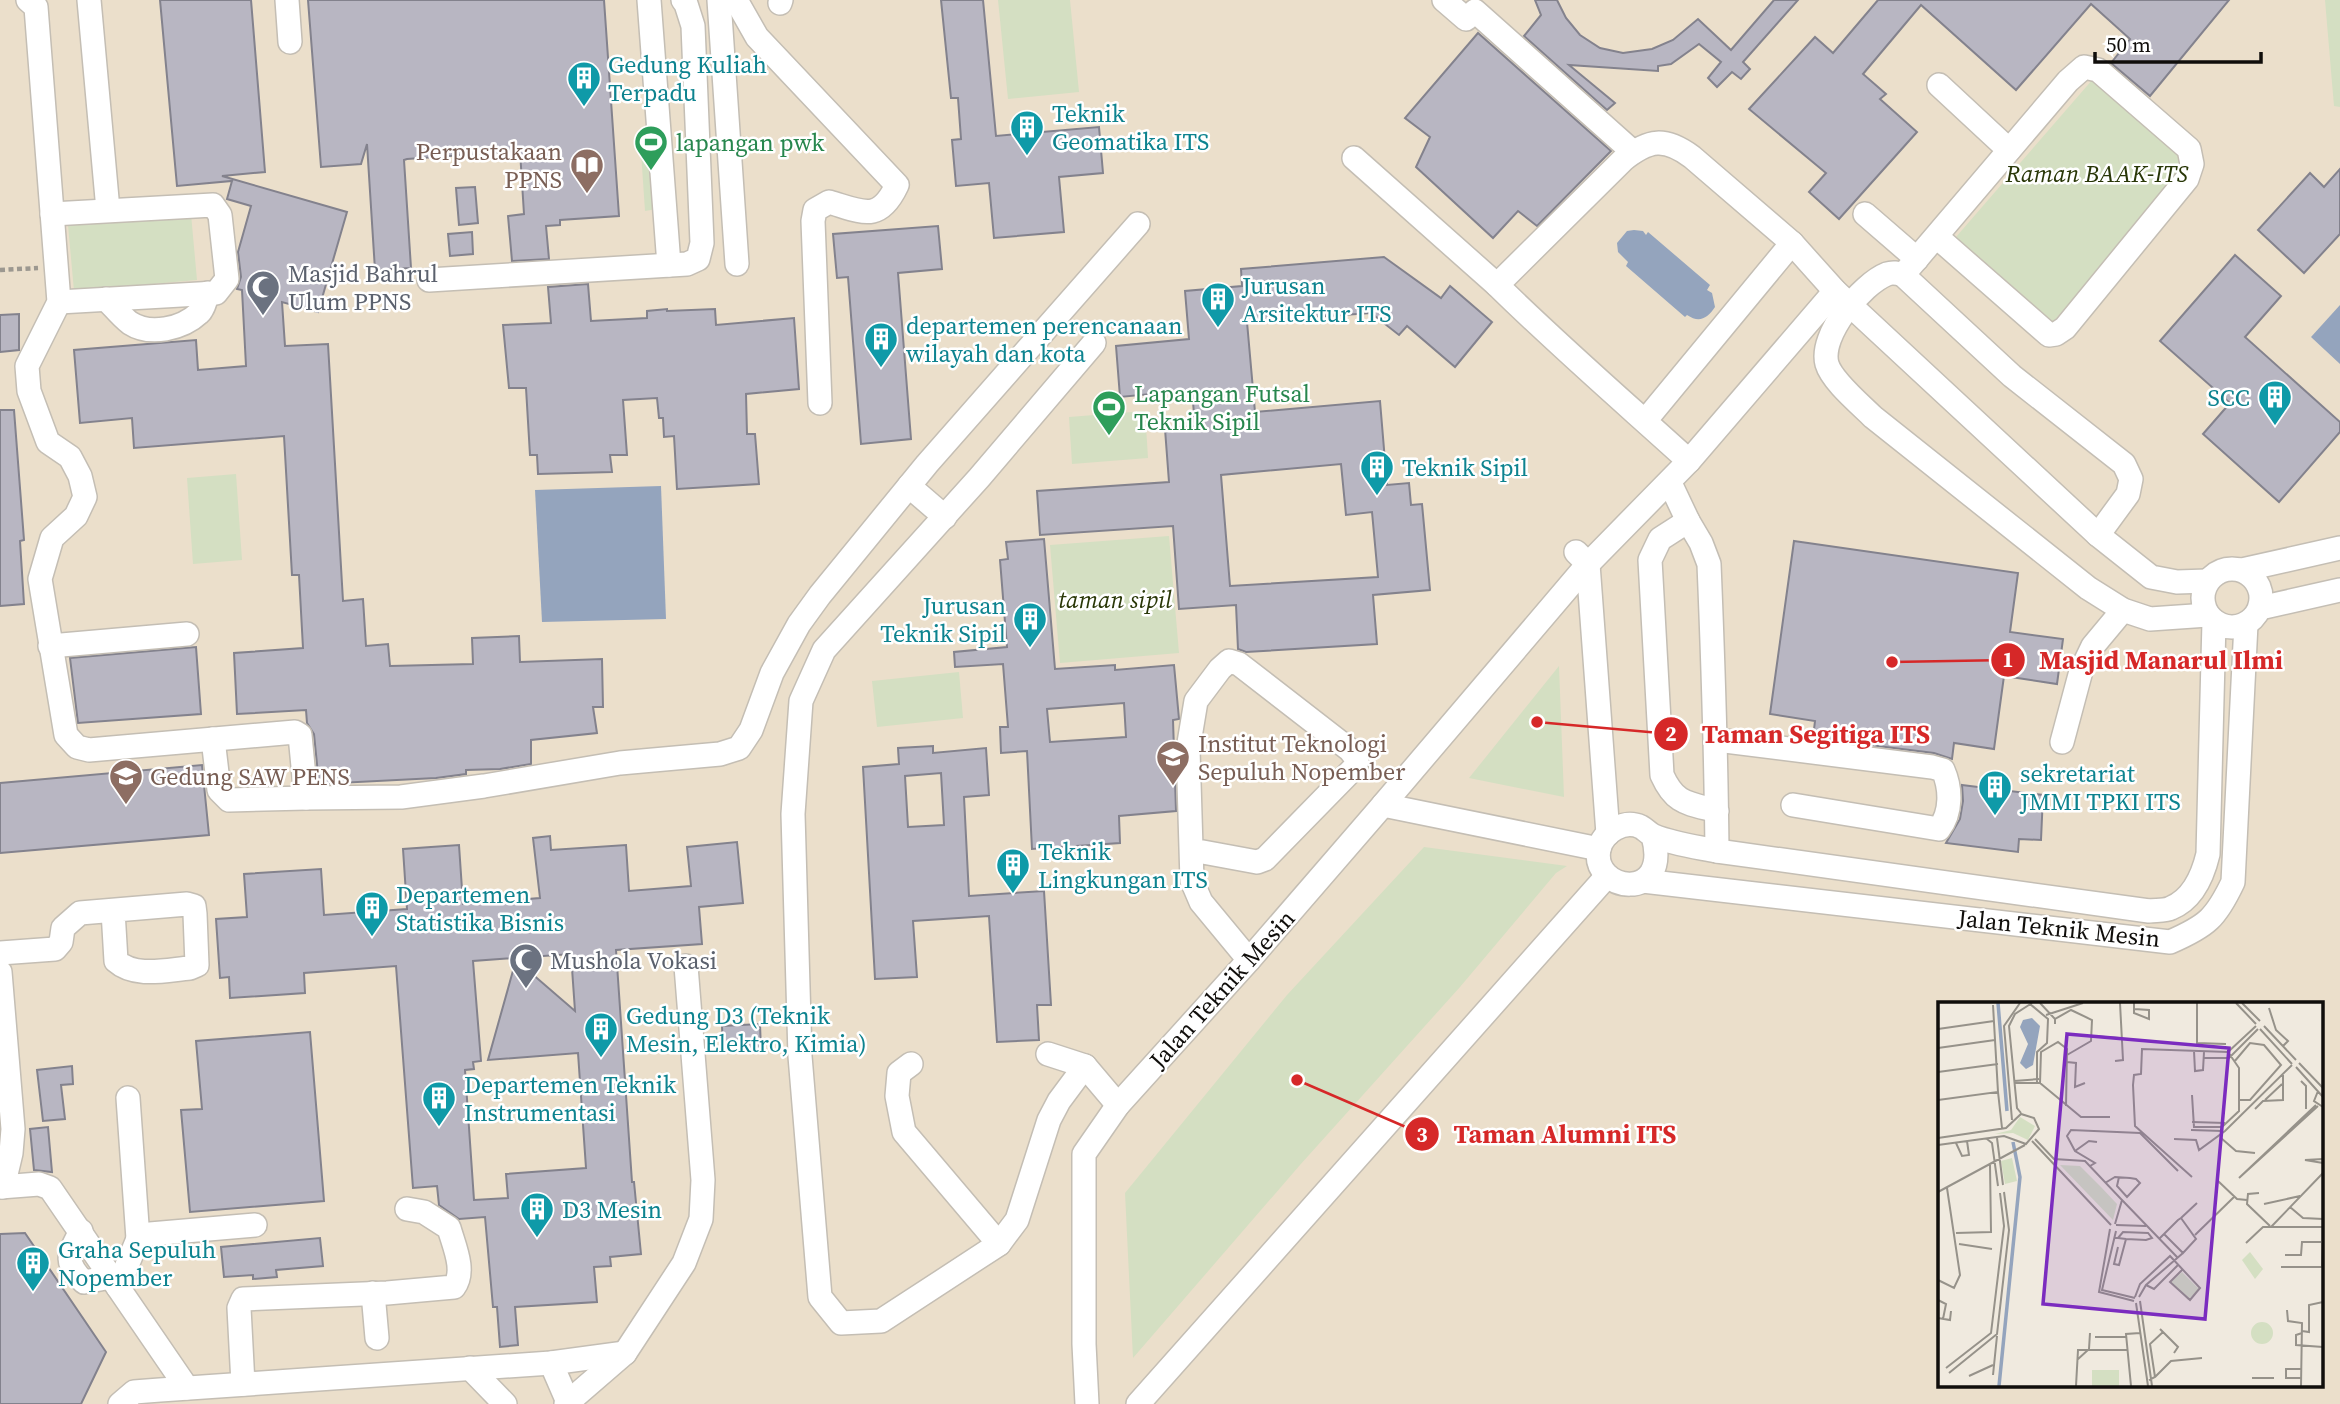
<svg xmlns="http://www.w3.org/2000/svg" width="2340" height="1404" font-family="'Source Serif 4',serif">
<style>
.education{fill:#ebdfcb;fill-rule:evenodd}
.green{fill:#d4dfc2}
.water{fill:#94a4bd}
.building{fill:#b8b6c2;stroke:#83828d;stroke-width:2;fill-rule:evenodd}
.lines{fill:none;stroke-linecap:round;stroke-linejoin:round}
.minor-casing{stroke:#c4beb4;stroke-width:26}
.path{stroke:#9c9890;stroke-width:4.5;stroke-dasharray:5 3.5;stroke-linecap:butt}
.minor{stroke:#fff;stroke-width:23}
.labels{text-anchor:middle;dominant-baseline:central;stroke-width:5;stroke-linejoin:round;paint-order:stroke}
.culture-label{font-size:24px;fill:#0d838f;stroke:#fff;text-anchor:start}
.leisure-label{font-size:24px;fill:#27864d;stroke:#fff;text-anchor:start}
.education-label{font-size:24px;fill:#785e54;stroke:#fff;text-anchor:start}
.park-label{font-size:24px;font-style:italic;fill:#293707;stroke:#fff}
.worship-label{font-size:24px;fill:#5b616d;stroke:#fff;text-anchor:start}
.street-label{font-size:24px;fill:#100e0b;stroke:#fff}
.inset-river{fill:none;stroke:#94a4bd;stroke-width:3.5}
.inset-road{fill:none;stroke:#96928a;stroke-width:2}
.view{fill:#7b2cbf;fill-opacity:0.15;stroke:#7b2cbf;stroke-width:3.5}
.inset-edge{fill:none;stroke:#100e0b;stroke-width:3.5}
.leader{fill:none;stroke:#d62828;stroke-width:2.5}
.callout-dot{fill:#d62828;stroke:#fff;stroke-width:2.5}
.mark-label{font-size:21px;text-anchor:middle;font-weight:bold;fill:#fff}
.callout-label{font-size:26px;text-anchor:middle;font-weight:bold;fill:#d62828;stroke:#fff;stroke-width:5;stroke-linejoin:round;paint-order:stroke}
</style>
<rect width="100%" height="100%" fill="#f0eadf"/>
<path class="education" d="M0,0H2340V1404H0ZM1939,1003H2321V1385H1939Z"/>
<g class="green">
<path d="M998,0H1070L1079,92L1008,99Z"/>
<path d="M2325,0H2340V107L2334,106Z"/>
<path d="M2093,79L2190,164L2053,322L1956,237Z"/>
<path d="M657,135L663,208L645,211L640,137Z"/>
<path d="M191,214L197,280L74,291L68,225Z"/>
<path d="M1145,411L1148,458L1072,464L1069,417Z"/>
<path d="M236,474L242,560L193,564L187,478Z"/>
<path d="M1169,536L1179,653L1060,663L1050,545Z"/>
<path d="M1559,666L1564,797L1469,778Z"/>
<path d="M959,672L963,718L877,727L872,681Z"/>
<path d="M1424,847L1567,866L1556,873L1460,987L1300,1165L1133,1358L1125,1193L1287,995Z"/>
</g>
<g class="water">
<path d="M1634,230L1643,231L1646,235L1648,232L1710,285L1707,290L1712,293L1715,307C1707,319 1699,323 1687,315L1685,317L1626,266L1628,262L1618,252L1617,243L1627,231Z"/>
<path d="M2340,305V364L2311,337Z"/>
<path d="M661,486L666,619L542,622L535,490Z"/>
</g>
<g class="building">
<path d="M160,0H251L265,172L222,176L347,212L318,312L282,302L285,346L328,344L343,601L363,599L366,646L388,644L390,666L473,664L472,638L519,636L520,662L602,659L603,707H593L597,733L531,740V764L500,769L466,770V774L436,778L319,784L314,734L307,723L306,710L237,714L234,653L303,648L299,575H292L284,436L134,448L132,418L80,423L74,350L196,340L198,370L246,366L242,290L237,289L241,277L238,252L251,206L227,199L232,181L177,186Z"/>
<path d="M308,0H604L619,216L560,220V225L546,226L549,259L512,261L508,216L524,214L520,151L407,159L404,160L411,268L375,270L367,144L361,164L321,167Z"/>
<path d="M941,0H983L996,136L1099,127L1103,173L1059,177L1064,232L994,238L989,183L956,186L952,140L961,139L958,98H951Z"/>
<path d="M1535,0H1557L1566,18L1580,35L1600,48L1623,53L1652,49L1673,40L1698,19L1731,50L1774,0H1798L1743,62L1750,69L1741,79L1732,72L1717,87L1708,78L1721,62L1699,44L1671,64L1658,66V71L1569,65L1615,103L1607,110L1524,36L1541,15Z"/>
<path d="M1878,0H2229L2150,96L2111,63L2130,39L2091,4L2016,90L1921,5L1863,74L1886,94L1880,99L1917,132L1839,219L1809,192L1826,173L1749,109L1815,37L1833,53Z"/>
<path d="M1478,33L1611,151L1537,226L1518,211L1493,238L1416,167L1430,137L1405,118Z"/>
<path d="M2340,169V234L2304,273L2258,230L2310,173L2324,187Z"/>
<path d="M475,187L478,223L459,225L456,188Z"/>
<path d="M938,226L942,269L898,273L911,439L861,444L848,277L837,278L833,234Z"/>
<path d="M472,232L473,254L450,256L448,234Z"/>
<path d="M2235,255L2281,296L2245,337L2340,422V432L2279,502L2203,434L2230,403L2160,341Z"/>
<path d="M1384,257L1441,298L1450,286L1492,322L1455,367L1407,326L1399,335L1371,313L1247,322L1255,412L1380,401L1387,485L1409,483L1411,505L1422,504L1430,590L1373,595L1377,644L1246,652L1238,649L1236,605L1179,609L1173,526L1040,535L1037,491L1169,482L1165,429L1195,426L1192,390L1120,397L1116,346L1189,339L1185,291L1242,286L1241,269ZM1341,464L1346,515L1372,512L1378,577L1230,586L1221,475Z"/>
<path d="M588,284L591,321L647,318V311L667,309V311L715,309L716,325L794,318L799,389L746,394L747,434H755L759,484L677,489L674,436L664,437L663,418H659L657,398L623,400L627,455H610L612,472L538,474L537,455H530L526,388H509L503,325L551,323L548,287Z"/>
<path d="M19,314V350L0,352V315Z"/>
<path d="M0,410H14L24,540L20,541L24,604L0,606Z"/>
<path d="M1044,539L1055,669L1115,665V670L1174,665L1179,719L1173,720L1176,811L1119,816L1120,843L1032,849L1027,751L1001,753L1000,727H1008L1003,664L955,667L954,652L1007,647L1000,560L1008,559L1006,542ZM1124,703L1126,737L1050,742L1047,709Z"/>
<path d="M1794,541L2018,573L2010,632L2063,639L2057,684L2004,676L1994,749L1954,743L1952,759L1934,753L1813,738L1815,721L1770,714Z"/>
<path d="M196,647L201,714L78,723L70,658Z"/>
<path d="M933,746V753L986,748L989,795L964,797L969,896L1044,891L1051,1005H1037L1039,1040L997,1042L989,916L913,921L917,977L875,979L863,767L899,764L898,748ZM941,773L944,825L908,827L905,776Z"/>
<path d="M202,765L209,835L0,853V783Z"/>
<path d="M1962,785L2043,795L2041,840L2019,839L2018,852L1946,843L1960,819L1963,801Z"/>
<path d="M550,836L551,850L626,845L629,891L691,886L687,847L737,842L743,903L699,907L702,944L616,950L632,1182H634L641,1254L610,1257L611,1266L594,1267L597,1302L515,1307L518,1345L500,1347L497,1307H493L485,1217L459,1219L439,1205L437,1186L413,1188L396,966L304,973L305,993L230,998L229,977L220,978L216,919L247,917L244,874L321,869L324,915L407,909L403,849L459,845L463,904L540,898L533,838ZM571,954L575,1011L516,960L488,1060L578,1053L586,1168L506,1174L508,1198L474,1200L465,1070L474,1069L473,1062L481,1061L473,961Z"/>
<path d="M760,1024L761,1050L723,1052L722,1026Z"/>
<path d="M310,1032L324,1201L190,1212L181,1110L202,1109L196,1041Z"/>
<path d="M72,1066L73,1084L61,1085L65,1119L43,1121L37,1070Z"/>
<path d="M48,1127L52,1172L34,1170L30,1129Z"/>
<path d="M25,1233L106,1352L81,1404H0V1234Z"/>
<path d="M320,1238L323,1266L276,1270L277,1277L253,1279V1275L224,1277L221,1247Z"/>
</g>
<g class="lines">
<g class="minor-casing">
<g id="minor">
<path d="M28,0L36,7L59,302L27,366L29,391L48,442L70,457L80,476L85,497L76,516L52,538L40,579L66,735L77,747L89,750L295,732L300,735L306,798L401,797L484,786L620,763L720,754L739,748L751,730L772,673L799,624L820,595L927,464L1138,224"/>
<path d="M89,0L108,210"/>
<path d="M287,0L290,42"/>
<path d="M649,0L669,265"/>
<path d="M719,0L737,264"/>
<path d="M736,0L757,37L897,185C879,223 863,212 829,202L815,210L813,221L820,403"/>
<path d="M1444,0L1466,19L1475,11L1633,152"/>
<path d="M780,3L781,0"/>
<path d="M1939,85L2009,150"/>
<path d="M1354,158L1497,285"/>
<path d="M52,214L213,205L220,215L227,279L216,293L59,302"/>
<path d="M1865,214L1917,259"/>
<path d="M1792,243L1835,291L2098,535L2151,577L2177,582L2207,581"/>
<path d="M1903,275L2068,81L2084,67L2098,70L2189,149L2192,164L2187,179L2065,328L2056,334L2049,335L1937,237"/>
<path d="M429,280L687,264L698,259L702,243L693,26L686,4L683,0"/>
<path d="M106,299C114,307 121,316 130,323C150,336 182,329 199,313C204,309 205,300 208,293"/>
<path d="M1094,343L979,478L824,650L801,701L793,814L800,1056L820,1297L841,1323L881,1321L999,1244L1017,1220L1049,1120L1059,1101L1085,1066L1118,1105"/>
<path d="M1645,421L1792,243L1692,157C1665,137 1649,139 1623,160L1497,285C1559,346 1625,403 1689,461"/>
<path d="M1670,483L1688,521"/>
<path d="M909,486L945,517"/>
<path d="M2098,535L2128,494L2131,479L2124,464L2012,376L1903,275C1897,273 1893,272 1887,274C1862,284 1819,335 1827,364C1832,381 1860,404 1873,417L2088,588L2123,610L2150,619L2208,615"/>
<path d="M1576,552L1588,564L1608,834"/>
<circle cx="2232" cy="598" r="29"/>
<path d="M2242,570L2340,548"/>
<path d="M2260,608L2340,590"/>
<path d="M50,646L187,634"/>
<path d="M213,739L219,790L229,800L306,798"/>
<path d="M1717,740L1932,767L1943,770C1951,788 1952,812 1939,829L1793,805"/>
<path d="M2062,742L2081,671L2093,646L2123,610"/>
<path d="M1383,805L1588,564L1689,461L1835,291"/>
<path d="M1653,836C1672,904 1590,892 1599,849C1603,832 1624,819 1641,827C1645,829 1649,834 1654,836C1673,844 1697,847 1717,851L2149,911C2156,910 2165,911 2171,908C2193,899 2203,875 2208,854L2214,621"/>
<path d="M1192,850L1257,862L1265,859L1356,766L1357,759L1350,750L1239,664L1229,661L1220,669L1196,701L1188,749L1192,881L1201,902L1249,960"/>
<path d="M1717,851C1716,755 1713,660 1709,564L1701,543L1688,521L1660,539L1650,560L1662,775C1675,804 1687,803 1717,811"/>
<path d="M1643,881L2170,942C2207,926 2216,918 2233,882L2246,624"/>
<path d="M0,953L55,949L61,942L63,928L80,913L187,904L194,906L195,914L197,965L190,968C166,970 135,978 116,961L113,911"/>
<path d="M0,972L13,1129L11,1153L3,1187"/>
<path d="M1048,1054L1085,1066"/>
<path d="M911,1064L899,1073L897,1096L904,1132L999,1244"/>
<path d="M128,1098L138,1239"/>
<path d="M0,1187L39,1184L50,1188L187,1388"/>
<path d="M81,1231C69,1254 63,1262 84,1282L111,1277"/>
<path d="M118,1287L138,1239L150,1234L255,1225"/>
<path d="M373,1293L377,1338"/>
<path d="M551,1363L568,1402"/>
<path d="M470,1368L505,1404"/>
<path d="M243,1384L239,1308L243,1299L387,1293L454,1287C466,1271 454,1246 449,1228L424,1212L407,1209"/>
<path d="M120,1404L134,1392L160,1390L551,1363L625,1353"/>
<path d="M566,1404L625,1353L684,1263L701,1219L703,1180L686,966"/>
<path d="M1087,1404L1084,1344V1154L1118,1105L1249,960L1383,805L1599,849"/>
<path d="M1138,1404L1607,876"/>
</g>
</g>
<path class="path" d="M0,270L38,268"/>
<use href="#minor" class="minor"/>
</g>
<defs>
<g id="building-pin" transform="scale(1.75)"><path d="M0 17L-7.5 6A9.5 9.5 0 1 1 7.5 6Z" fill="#0f9aa8" stroke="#fff"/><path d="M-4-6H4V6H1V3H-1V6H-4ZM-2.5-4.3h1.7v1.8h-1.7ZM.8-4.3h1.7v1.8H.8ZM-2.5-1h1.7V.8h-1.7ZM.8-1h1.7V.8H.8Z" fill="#fff"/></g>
<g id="stadium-pin" transform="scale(1.75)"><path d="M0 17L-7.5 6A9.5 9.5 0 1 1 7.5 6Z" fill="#2e9e5b" stroke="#fff"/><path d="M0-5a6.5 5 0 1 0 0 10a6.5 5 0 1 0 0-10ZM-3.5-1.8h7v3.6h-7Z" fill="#fff"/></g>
<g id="library-pin" transform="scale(1.75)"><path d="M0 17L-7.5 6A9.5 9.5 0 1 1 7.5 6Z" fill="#8d6e63" stroke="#fff"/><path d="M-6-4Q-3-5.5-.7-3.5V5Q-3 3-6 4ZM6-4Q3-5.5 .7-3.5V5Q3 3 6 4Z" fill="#fff"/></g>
<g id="mosque-pin" transform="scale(1.75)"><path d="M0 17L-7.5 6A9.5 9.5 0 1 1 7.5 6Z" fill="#6b7280" stroke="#fff"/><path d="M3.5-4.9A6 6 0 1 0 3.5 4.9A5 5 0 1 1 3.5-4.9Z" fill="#fff"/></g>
<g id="university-pin" transform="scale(1.75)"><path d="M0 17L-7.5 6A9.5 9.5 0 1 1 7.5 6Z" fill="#8d6e63" stroke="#fff"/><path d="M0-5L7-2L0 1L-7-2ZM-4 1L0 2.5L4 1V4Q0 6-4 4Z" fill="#fff"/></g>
</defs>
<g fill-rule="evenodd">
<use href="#building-pin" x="584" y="78"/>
<use href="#building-pin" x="1027" y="127"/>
<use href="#stadium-pin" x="651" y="142"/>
<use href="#library-pin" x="587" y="165"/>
<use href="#mosque-pin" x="263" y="287"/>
<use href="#building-pin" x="1218" y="299"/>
<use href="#building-pin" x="881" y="339"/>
<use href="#building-pin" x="2275" y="397"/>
<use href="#stadium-pin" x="1109" y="407"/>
<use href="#building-pin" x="1377" y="467"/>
<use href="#building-pin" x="1030" y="619"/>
<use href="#university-pin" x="1173" y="757"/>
<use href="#university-pin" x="126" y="776"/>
<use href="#building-pin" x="1995" y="787"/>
<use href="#building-pin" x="1013" y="865"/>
<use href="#building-pin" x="372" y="908"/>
<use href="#mosque-pin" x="526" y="960"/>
<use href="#building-pin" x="601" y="1029"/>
<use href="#building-pin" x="439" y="1098"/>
<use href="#building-pin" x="537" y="1209"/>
<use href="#building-pin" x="33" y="1263"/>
</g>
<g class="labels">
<g class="culture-label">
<text x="608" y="64">Gedung Kuliah<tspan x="608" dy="28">Terpadu</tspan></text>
<text x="1052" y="113">Teknik<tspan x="1052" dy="28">Geomatika ITS</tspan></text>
<text x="1242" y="285">Jurusan<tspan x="1242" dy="28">Arsitektur ITS</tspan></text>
<text x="906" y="325">departemen perencanaan<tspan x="906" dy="28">wilayah dan kota</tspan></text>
<text x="2250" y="397" text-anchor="end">SCC</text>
<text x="1402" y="467">Teknik Sipil</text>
<text x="1006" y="605" text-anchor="end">Jurusan<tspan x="1006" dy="28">Teknik Sipil</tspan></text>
<text x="2020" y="773">sekretariat<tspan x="2020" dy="28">JMMI TPKI ITS</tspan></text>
<text x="1038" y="851">Teknik<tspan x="1038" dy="28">Lingkungan ITS</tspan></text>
<text x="396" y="894">Departemen<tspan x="396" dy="28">Statistika Bisnis</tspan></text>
<text x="626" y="1015">Gedung D3 (Teknik<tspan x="626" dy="28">Mesin, Elektro, Kimia)</tspan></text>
<text x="464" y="1084">Departemen Teknik<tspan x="464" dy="28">Instrumentasi</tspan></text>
<text x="562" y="1209">D3 Mesin</text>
<text x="58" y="1249">Graha Sepuluh<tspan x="58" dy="28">Nopember</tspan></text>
</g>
<g class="leisure-label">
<text x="676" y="142">lapangan pwk</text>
<text x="1134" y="393">Lapangan Futsal<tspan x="1134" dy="28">Teknik Sipil</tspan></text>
</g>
<g class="education-label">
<text x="562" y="151" text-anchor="end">Perpustakaan<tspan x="562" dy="28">PPNS</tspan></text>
<text x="1198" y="743">Institut Teknologi<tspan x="1198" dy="28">Sepuluh Nopember</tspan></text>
<text x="150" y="776">Gedung SAW PENS</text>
</g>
<g class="park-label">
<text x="2097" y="173">Raman BAAK-ITS</text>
<text x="1115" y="599">taman sipil</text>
</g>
<g class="worship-label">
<text x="288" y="273">Masjid Bahrul<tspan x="288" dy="28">Ulum PPNS</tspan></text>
<text x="550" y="960">Mushola Vokasi</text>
</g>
<g class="street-label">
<text transform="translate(2059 928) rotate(6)">Jalan Teknik Mesin</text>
<text transform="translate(1222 989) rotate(-48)">Jalan Teknik Mesin</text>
</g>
</g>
<g transform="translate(1938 1002)">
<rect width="385" height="385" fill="#f0eadf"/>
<path d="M82,115L97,124L90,138L75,131L57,132L73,128ZM74,156L79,179L67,182L63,159ZM122,163L142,164L163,185L179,202L175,218ZM312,250L325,267L317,277L304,258ZM244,270L261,287L250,298L233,280ZM313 331a11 11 0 1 1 22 0a11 11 0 1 1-22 0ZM154,368H181V384H154Z" fill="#d4dfc2"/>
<path d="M94,16L102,24L95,63L88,67L82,61L90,42L82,25L85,18Z" fill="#94a4bd"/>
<path class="inset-river" d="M60,1L69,109M61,384L82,175L75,140"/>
<path class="inset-road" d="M102,1L117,17M196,1V11L211,17V8L196,7M259,1V41L288,42M298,1L318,22M304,1L322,19M92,2L110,17L109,41L99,50V80M331,6L338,28L350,39L345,44M108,13L145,1M117,22V17L133,8L154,18L153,39L129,53M326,24L358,58M0,27L56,19M322,27L354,62M154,34L181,36M0,46L57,38M256,49L257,69L265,68L266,50M266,56H291L320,27M177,59L185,58L182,1M129,60L138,61L137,85L147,81M296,60L312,41L326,43L343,63L312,98H301M361,61L385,86M358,65L385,95M0,70L60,62M76,79L101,77M363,79L368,84V107M76,81H102L143,115H172M102,81L103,50L120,40L129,47L128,104M380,89L376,99L385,105M60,90L64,126M254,93L256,125H284L301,109V66L290,50M0,98L60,90L55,3M327,98L344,82M378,103L301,176L380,104M317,107L325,99L345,98V73M83,111L79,106L71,24L77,12L94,1M74,118L66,24L82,1M254,120L287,121M253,128L285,129M0,136L68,126L83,112L96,116L101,127L88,142L66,134L0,143M59,136L65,183M283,136L298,149L317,151M49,137L54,141L60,184M97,137L116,157L147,159L184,198L177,222M236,137L258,138L261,148L287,129L354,63M94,139L173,223M18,141L24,154L31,153L29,139M137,149L151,139L159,140M385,157L367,158L385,161M152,164L157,161L137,149L129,134L133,128L202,131L240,169M254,175L197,124L195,83L196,73L203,72L204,47L290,50L318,24M280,179L299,197L309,198M167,181L177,175L192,176L198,177L202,181L189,195L179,184L181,175M0,190L87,143M321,191L310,192L309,202L332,224M184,198L239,255M326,202L362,194M352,205L365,216L385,217M243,216L259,201M178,223L208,224M333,225L385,171M172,227L161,290L196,299M178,229L164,288L197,296M18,231L53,230L52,163M257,233L296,195M176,236H180L188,237L208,238L214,236L210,231L185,230L180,236M221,237L240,218L243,216L258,237L245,251L226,232M308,241L325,225H385M21,242L54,247M180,245L176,262L181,263L188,237M347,253H363L364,240H383M343,265H384L385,240M0,278L16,286L22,273L9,186M208,283L216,287L240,263M197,295L202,282L232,254L262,286L252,298L232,280L244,268M201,295L208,283L245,251M0,298L8,302L5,317M202,299L214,384M198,301L210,384M349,308L350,319L364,321L363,384M0,316L12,318L13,309M222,327L240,345L236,351M364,329L371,330V303L385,300M364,331L358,333V343L385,345M157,335H188M139,358L151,347L152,331M8,366L53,331L66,224L62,191M11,371L59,332L71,228L66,190M55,373L59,334M31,374L55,363M217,375L233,359L264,356M314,376H336M364,376H348V367H364M211,378L217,375L212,342L225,330M138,384L140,348H189M193,384L188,332L202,331"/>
<path class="view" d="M129,32L291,46L267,317L105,302Z"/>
<rect width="385" height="385" class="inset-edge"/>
</g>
<path class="leader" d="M1892 662L2008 660M1537 722L1671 734M1297 1080L1422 1134"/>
<g class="callout-dot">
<circle cx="1892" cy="662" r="7"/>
<circle cx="1537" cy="722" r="7"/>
<circle cx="1297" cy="1080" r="7"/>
<circle cx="2008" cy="660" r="18"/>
<circle cx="1671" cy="734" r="18"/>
<circle cx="1422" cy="1134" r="18"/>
</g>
<g class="mark-label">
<text x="2008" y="667">1</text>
<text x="1671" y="741">2</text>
<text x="1422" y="1142">3</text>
</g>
<g class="callout-label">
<text x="2161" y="669">Masjid Manarul Ilmi</text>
<text x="1816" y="743">Taman Segitiga ITS</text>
<text x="1565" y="1143">Taman Alumni ITS</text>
</g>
<path d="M2095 52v10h166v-10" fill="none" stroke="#100e0b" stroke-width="3.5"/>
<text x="2106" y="52" font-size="21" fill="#100e0b" stroke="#ffffff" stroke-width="5" paint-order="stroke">50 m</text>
</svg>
